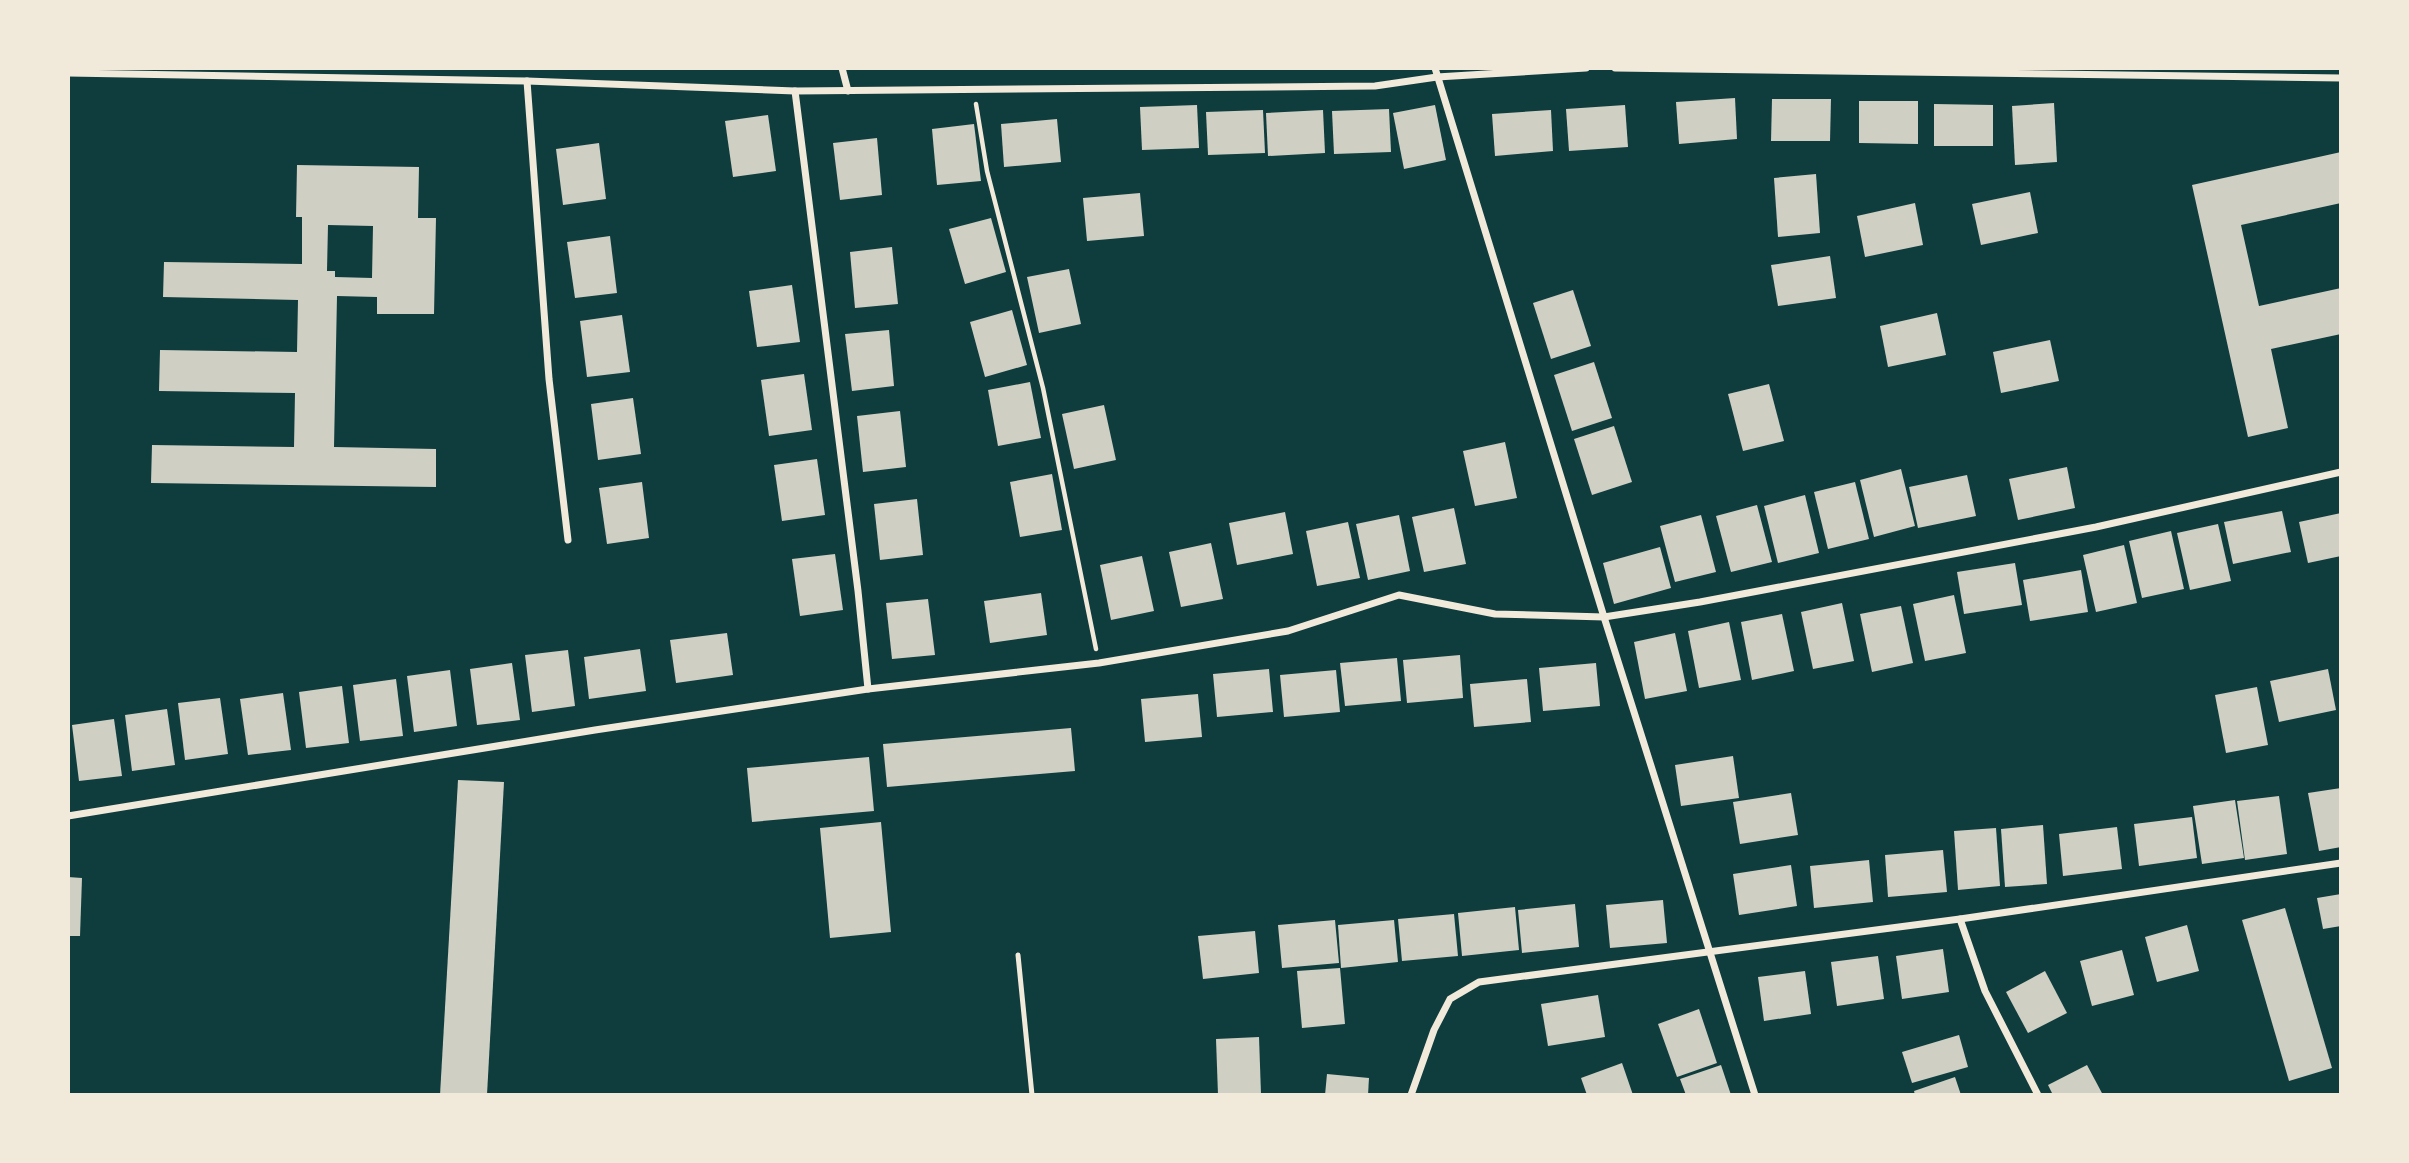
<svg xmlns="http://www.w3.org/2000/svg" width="2409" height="1163" font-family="Lato,sans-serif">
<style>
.building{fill:#cfcfc3;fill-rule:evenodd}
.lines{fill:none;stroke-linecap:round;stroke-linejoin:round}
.path{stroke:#f1e9da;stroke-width:4.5}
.service{stroke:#f1e9da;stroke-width:5}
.minor{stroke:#f1e9da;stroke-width:7}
</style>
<rect width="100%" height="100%" fill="#0f3d3e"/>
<g class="building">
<path d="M1735,98L1737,139L1679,144L1676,102Z"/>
<path d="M1772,99H1831L1830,141H1771Z"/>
<path d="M1859,101H1918V144L1859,143Z"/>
<path d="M2054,103L2057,162L2015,165L2012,106Z"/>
<path d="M1934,104L1993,105V146H1934Z"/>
<path d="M1197,105L1199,148L1142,150L1140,107Z"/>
<path d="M1435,105L1446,160L1404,169L1393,113Z"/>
<path d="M1625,105L1628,147L1569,151L1566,109Z"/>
<path d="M1389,109L1391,152L1334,154L1332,111Z"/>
<path d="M1263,110L1265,153L1208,155L1206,112Z"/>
<path d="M1323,110L1325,153L1268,156L1266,113Z"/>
<path d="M1551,110L1553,151L1495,156L1492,114Z"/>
<path d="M768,115L776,171L733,177L725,121Z"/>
<path d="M1057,119L1061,162L1004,167L1001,124Z"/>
<path d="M974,124L981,181L937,185L932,129Z"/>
<path d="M877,138L882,195L840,200L833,143Z"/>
<path d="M599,143L606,199L563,205L556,149Z"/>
<path d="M2341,152V203L2241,225L2259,306L2341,288V334L2271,349L2288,428L2248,437L2192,185Z"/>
<path d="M297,165L419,167L418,218H436L434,314H377V297L337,296L334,447L436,449V487L151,483L152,445L294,447L295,393L159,391L160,350L297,352L298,300L163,297L164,262L302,264V217H296ZM328,225L373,226L372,278L335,277V271H327Z"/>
<path d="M1816,174L1820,233L1778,237L1774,178Z"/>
<path d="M2030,192L2038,233L1981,245L1972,204Z"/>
<path d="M1140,193L1144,236L1087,241L1083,198Z"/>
<path d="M1915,203L1923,245L1865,257L1857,216Z"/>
<path d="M991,218L1006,272L965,284L949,229Z"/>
<path d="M610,236L617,293L575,298L567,242Z"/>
<path d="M892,247L898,304L855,308L850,252Z"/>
<path d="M1830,256L1836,298L1778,306L1771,265Z"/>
<path d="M1069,269L1081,324L1039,333L1027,277Z"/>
<path d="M792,285L800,342L757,347L749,291Z"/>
<path d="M1573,290L1591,346L1551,359L1533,303Z"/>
<path d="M1012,310L1027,365L985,377L970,322Z"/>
<path d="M1937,313L1946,355L1888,367L1880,326Z"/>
<path d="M622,315L630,372L587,377L580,321Z"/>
<path d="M889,330L894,386L852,391L845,334Z"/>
<path d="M2050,340L2059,381L2001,393L1993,352Z"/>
<path d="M1594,362L1612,418L1572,431L1554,375Z"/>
<path d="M804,374L812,430L769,436L761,380Z"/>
<path d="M1030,382L1041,438L998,446L988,390Z"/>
<path d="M1769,384L1784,441L1743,451L1728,394Z"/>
<path d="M633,398L641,454L598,460L591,404Z"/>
<path d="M1104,405L1116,460L1074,469L1062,414Z"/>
<path d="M900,411L906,467L863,472L857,416Z"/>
<path d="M1614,426L1632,482L1592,495L1574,439Z"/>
<path d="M1505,442L1517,498L1475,506L1463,451Z"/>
<path d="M817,459L825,515L782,521L774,465Z"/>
<path d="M2067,467L2075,508L2018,520L2009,479Z"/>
<path d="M1901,469L1915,526L1874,537L1860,480Z"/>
<path d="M1052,474L1062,530L1020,537L1010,482Z"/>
<path d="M1967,475L1976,516L1918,528L1909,487Z"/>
<path d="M642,482L649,538L607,544L599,488Z"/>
<path d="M1855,482L1869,539L1828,549L1814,492Z"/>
<path d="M1805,495L1819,553L1778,563L1764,506Z"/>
<path d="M917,499L923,555L880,560L874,504Z"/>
<path d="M1757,505L1772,562L1731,572L1716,516Z"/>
<path d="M1454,508L1466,564L1424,572L1412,517Z"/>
<path d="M2282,511L2291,552L2233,564L2224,522Z"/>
<path d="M1285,512L1293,554L1237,565L1229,523Z"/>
<path d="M2341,513V556L2308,563L2299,522Z"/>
<path d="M1399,515L1410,571L1368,580L1356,524Z"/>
<path d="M1701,515L1716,572L1675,582L1660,526Z"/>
<path d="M1348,522L1360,578L1317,586L1306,531Z"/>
<path d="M2218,524L2231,581L2190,590L2177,533Z"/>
<path d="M2171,531L2184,589L2142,598L2129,541Z"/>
<path d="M1211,543L1223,599L1181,607L1169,552Z"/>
<path d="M2124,545L2137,603L2096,612L2083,555Z"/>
<path d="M1660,547L1671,588L1614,604L1603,563Z"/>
<path d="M835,554L843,610L800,616L792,559Z"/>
<path d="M1142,556L1154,611L1111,620L1100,565Z"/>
<path d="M2015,563L2022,605L1964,614L1957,572Z"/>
<path d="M2081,570L2088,612L2030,621L2023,580Z"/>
<path d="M1041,593L1047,635L990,643L984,601Z"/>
<path d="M1954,595L1966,653L1925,661L1913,604Z"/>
<path d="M928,599L935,655L892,659L886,603Z"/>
<path d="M1842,603L1854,661L1813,669L1801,612Z"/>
<path d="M1901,606L1913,663L1872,672L1860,614Z"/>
<path d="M1782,614L1794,671L1752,680L1741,622Z"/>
<path d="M1729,622L1741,680L1699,688L1688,631Z"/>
<path d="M727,633L733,675L676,683L670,640Z"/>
<path d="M1675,633L1687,691L1645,699L1634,642Z"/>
<path d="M640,649L646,691L589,699L584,657Z"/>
<path d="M568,650L575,706L532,712L525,655Z"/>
<path d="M1460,655L1463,698L1407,703L1403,660Z"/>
<path d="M1397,658L1401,701L1345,706L1340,663Z"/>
<path d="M512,663L520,720L477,725L470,669Z"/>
<path d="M1596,663L1600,706L1543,711L1539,668Z"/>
<path d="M1269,669L1273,712L1217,717L1213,674Z"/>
<path d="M2328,669L2336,710L2279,722L2270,681Z"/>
<path d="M450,670L457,726L414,732L407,676Z"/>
<path d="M1336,670L1340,712L1284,717L1280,675Z"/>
<path d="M396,679L403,736L360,741L353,685Z"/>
<path d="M1527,679L1531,722L1474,727L1470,684Z"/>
<path d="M342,686L349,743L306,748L299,692Z"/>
<path d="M2257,687L2268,745L2226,753L2215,695Z"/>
<path d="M283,693L291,750L248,755L240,699Z"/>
<path d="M1198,694L1202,737L1145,742L1141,699Z"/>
<path d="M220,698L228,754L185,760L178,703Z"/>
<path d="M167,709L175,765L132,771L125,715Z"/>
<path d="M114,719L122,776L79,781L72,725Z"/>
<path d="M1071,728L1075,771L887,787L883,744Z"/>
<path d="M1733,756L1739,798L1681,806L1675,765Z"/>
<path d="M869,757L874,811L752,822L747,768Z"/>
<path d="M458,780L504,782L487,1095H440Z"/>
<path d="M2341,788V847L2319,851L2308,793Z"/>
<path d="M1791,793L1798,835L1740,844L1733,802Z"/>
<path d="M2279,796L2287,854L2245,860L2237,801Z"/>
<path d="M2235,800L2244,858L2202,864L2193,806Z"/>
<path d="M2192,817L2197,858L2139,866L2134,824Z"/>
<path d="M881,822L891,932L830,938L820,828Z"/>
<path d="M2043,825L2047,884L2005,887L2001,829Z"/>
<path d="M2117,827L2122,869L2063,876L2059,834Z"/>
<path d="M1996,828L2000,886L1958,890L1954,831Z"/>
<path d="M1943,850L1947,892L1888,897L1885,855Z"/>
<path d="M1869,860L1873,902L1814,908L1810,866Z"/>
<path d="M1791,865L1797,906L1739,915L1733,874Z"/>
<path d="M68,877L82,878L80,936H68Z"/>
<path d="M2341,894V926L2323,929L2317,898Z"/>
<path d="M1663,900L1667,943L1610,948L1606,905Z"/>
<path d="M1575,904L1579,947L1522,953L1518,910Z"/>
<path d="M1515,907L1519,950L1462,956L1458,913Z"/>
<path d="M2285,908L2332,1068L2289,1081L2242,920Z"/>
<path d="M1454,914L1458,956L1402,961L1398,919Z"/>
<path d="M1335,920L1339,963L1282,968L1278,925Z"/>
<path d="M1394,920L1398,962L1341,968L1338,925Z"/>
<path d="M2187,925L2199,971L2157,982L2145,937Z"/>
<path d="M1255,931L1259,973L1203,979L1198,936Z"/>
<path d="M1943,949L1949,992L1902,999L1896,956Z"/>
<path d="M2122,950L2134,995L2092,1006L2080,961Z"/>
<path d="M1878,956L1884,999L1837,1006L1831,962Z"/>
<path d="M1340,968L1345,1024L1302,1028L1297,971Z"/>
<path d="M1805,971L1811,1014L1764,1021L1758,977Z"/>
<path d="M2045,971L2067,1013L2028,1033L2006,992Z"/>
<path d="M1598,995L1605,1037L1548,1046L1541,1004Z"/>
<path d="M1699,1009L1717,1063L1677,1077L1658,1024Z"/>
<path d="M1959,1035L1968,1067L1912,1083L1902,1052Z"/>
<path d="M1259,1037L1261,1094L1218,1095L1216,1039Z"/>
<path d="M1622,1063L1633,1095H1587L1581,1078Z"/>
<path d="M1721,1065L1731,1095H1686L1680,1079Z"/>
<path d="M2087,1065L2103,1095H2053L2048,1085Z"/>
<path d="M1327,1074L1369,1078L1368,1095H1325Z"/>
<path d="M1955,1077L1961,1095H1915L1914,1091Z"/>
</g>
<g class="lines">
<path class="path" d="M976,104L987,171L1043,388L1096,649"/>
<path class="service" d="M1018,955L1032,1095"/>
<g class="minor">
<path d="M842,68L848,91"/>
<path d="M1435,68L1604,617L1755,1095"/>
<path d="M1615,68L2341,78"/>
<path d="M68,73L527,81L795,91L1375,86L1437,77L1586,68"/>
<path d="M527,81L549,379L568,540"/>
<path d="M795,91L858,591L868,689"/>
<path d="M68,816L595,730L868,689L1099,663L1288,631L1399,595L1495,614L1604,617L1700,602L2096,527L2341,472"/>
<path d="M1960,919L1985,991L2038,1095"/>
<path d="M1411,1095L1434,1030L1450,999L1479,982L1960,919L2341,863"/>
</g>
</g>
<rect width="2409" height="1163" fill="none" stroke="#f1e9da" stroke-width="140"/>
</svg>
